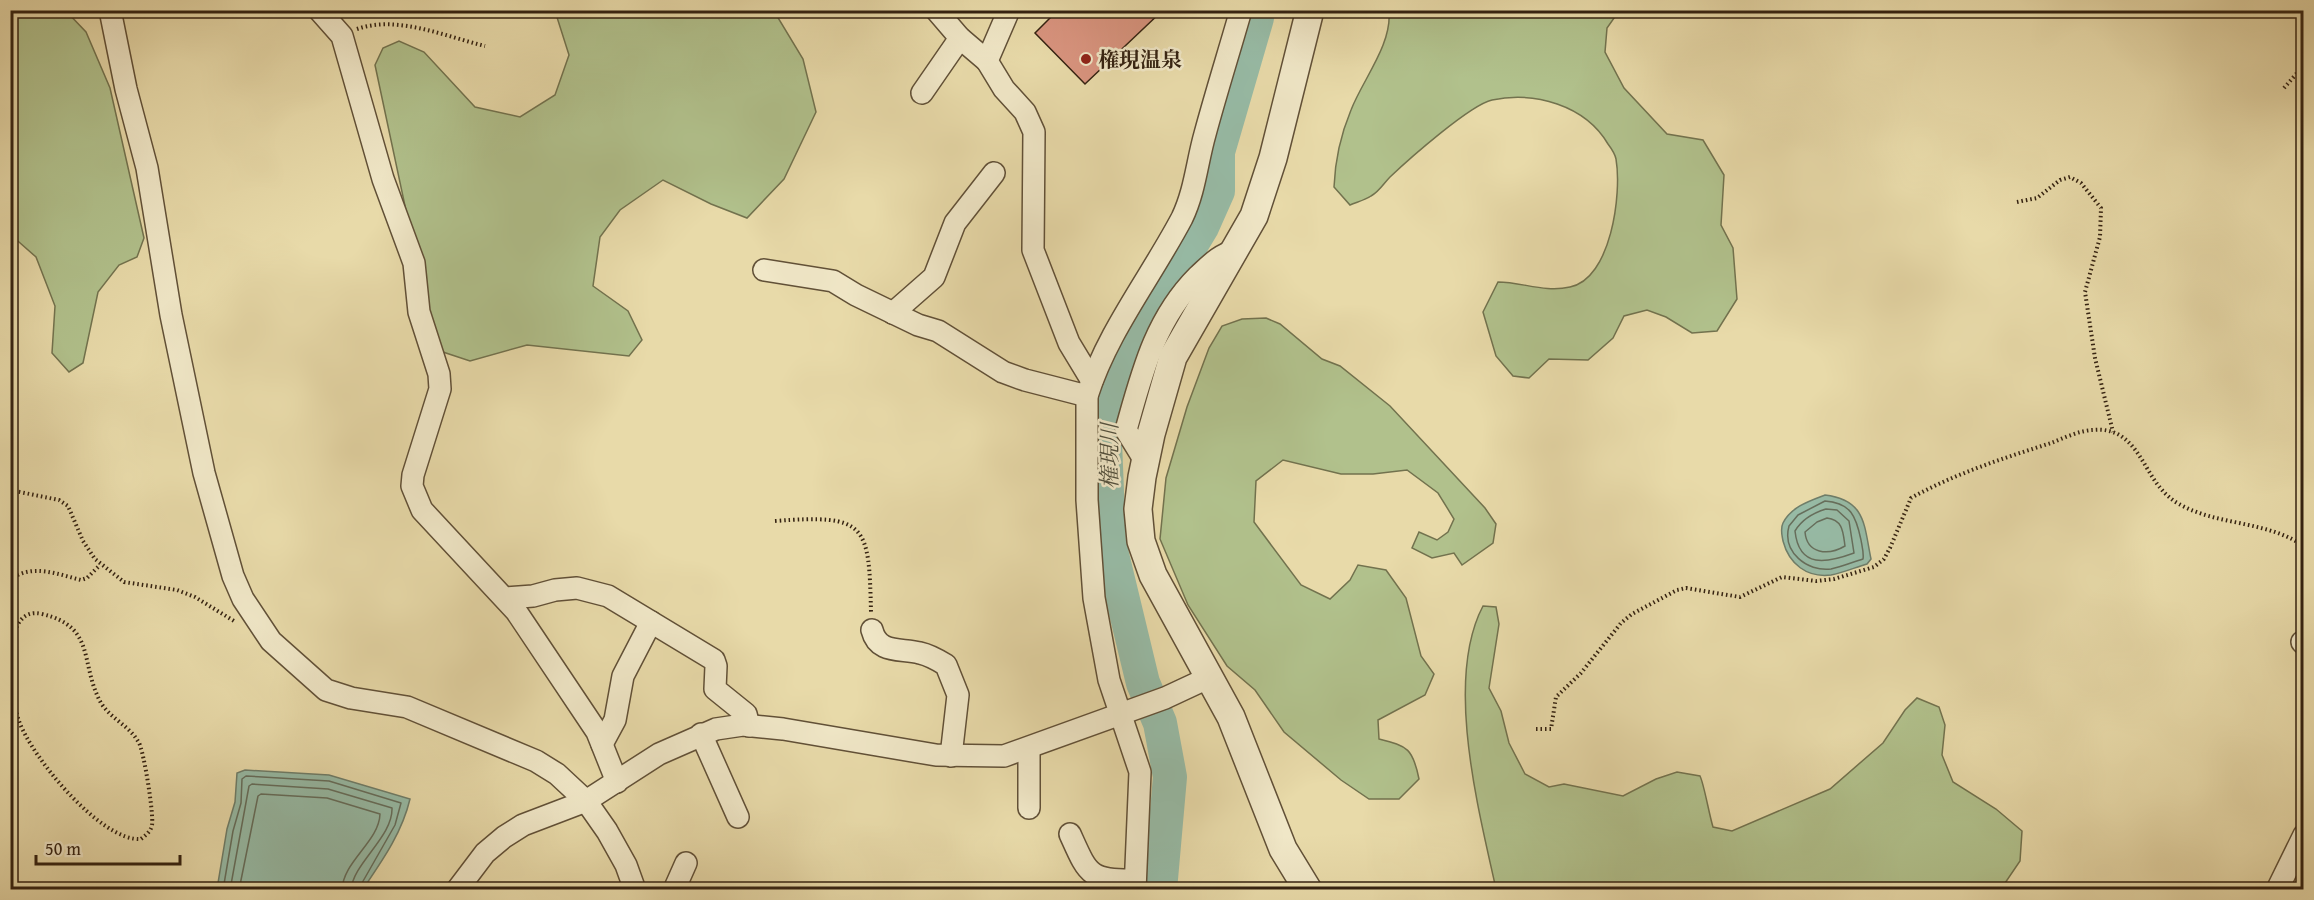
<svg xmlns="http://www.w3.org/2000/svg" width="2314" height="900" font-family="'Gentium Book Plus','Noto Serif JP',serif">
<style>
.green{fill:#b1c18c;stroke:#72724e;stroke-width:1.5}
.water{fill:#97bba6;stroke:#6f7e6a;stroke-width:1.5}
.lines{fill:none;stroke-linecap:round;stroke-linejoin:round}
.shore{stroke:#666e5c;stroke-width:1.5}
.river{stroke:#97bba6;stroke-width:34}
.building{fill:#d9947f;stroke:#342211;stroke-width:1.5}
.minor-casing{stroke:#615037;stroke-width:24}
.tertiary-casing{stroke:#615037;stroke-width:30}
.path{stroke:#342211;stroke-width:4;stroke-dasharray:1.5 3;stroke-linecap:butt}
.minor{stroke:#f0e7c7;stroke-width:21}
.tertiary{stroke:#f0e7c7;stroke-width:27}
.poi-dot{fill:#8f2418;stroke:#f0e7c7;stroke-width:2}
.labels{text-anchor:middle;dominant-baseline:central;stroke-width:5;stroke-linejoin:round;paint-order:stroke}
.poi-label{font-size:21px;font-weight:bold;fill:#342211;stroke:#f0e7c7;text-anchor:start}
.water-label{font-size:22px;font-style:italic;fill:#52503e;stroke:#f0e7c7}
</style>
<rect width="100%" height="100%" fill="#e8daa9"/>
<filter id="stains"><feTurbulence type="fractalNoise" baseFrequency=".00333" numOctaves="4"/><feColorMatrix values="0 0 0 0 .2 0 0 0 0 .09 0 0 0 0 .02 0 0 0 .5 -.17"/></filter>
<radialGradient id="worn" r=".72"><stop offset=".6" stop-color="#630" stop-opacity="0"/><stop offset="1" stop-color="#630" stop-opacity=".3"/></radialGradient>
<g class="green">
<path d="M15,11H66L86,32L110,88L144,238L137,257L119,265L98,292L83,363L69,372L52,353L55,306L36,257L11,235L10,19Z"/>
<path d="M555,11H774L803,59L816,112L784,179L747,218L711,204L663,180L620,210L600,237L593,286L628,311L642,340L629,356L527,345L470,361L440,351L423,324L418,267L375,65L383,48L399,41L424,52L475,107L520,117L555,95L569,55Z"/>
<path d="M1389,11H1619L1607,28L1605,52L1624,88L1667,134L1703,140L1724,175L1721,225L1733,248L1737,299L1717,331L1692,333L1666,317L1647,310L1624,316L1613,338L1588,360L1549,359L1529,378L1513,376L1496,356L1483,312L1498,282C1522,282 1545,293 1570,287C1611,279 1622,194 1616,159C1615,154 1611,148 1608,144C1585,105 1534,91 1492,100C1470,105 1409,159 1390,177C1384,183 1379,192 1371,196C1365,200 1357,202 1350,205L1334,187C1335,161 1341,134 1351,110C1363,79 1392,45 1389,11Z"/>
<path d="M1266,318L1280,324L1322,359L1340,366L1390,406L1485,508L1496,524L1493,543L1462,565L1454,553L1432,558L1412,548L1419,532L1437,540L1448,532L1454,519L1438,493L1407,470L1373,474H1341L1283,460L1256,481L1254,522L1301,585L1330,599L1350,580L1358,565L1386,570L1406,598L1421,656L1434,674L1425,695L1378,720L1379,739C1408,746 1413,749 1419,779L1399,799H1369L1341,780L1284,732L1255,690L1227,666L1188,605L1160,539L1166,478L1187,407L1209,348L1222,326L1242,319Z"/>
<path d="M1483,606L1496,607L1499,624L1489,688L1501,711L1509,743L1525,774L1549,787L1564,784L1623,796L1656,779L1677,772L1700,776C1704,784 1709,814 1713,827L1732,831L1830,789L1883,743L1905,710L1917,698L1939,707L1945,725L1942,755L1953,782L1996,809L2022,831L2020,861L2001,889H1496C1479,811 1444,680 1483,606Z"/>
</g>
<g class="water">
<path d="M1825,495C1866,500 1864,525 1871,559L1867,564C1856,567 1843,573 1831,575C1807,578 1789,564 1783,541C1782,535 1780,529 1783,523C1791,507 1809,501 1825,495Z"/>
<path d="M245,770L329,775L410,799C402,833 382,861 363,889H217L227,829L235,802L237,773Z"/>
</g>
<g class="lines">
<g class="shore">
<path d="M1825,501C1851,503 1856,516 1861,540C1862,546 1864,553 1863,559C1853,562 1841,567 1831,569C1807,572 1782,552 1789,526L1798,515Z"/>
<path d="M1826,509L1837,510L1849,521L1854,553C1827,563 1799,569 1795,531C1802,519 1813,513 1826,509Z"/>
<path d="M1827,518C1843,520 1843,532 1845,546C1828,556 1807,554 1805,532L1817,522Z"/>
<path d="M223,890L233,831L241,803L242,779L246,776L329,781L401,803L395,825L358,890"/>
<path d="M230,890L249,786L252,784L328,789L392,808C393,837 353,863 351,890"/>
<path d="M239,890L258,796L261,794L327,798L380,814C379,842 343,861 342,890"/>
</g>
<path class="river" d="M1160,890L1170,777L1160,723L1143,683L1109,542L1105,441L1107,416L1135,333L1151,302L1181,262L1202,227L1218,191V152L1257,18V10"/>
</g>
<path class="building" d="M1058,10H1163L1085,84L1035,33Z"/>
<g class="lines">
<g class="minor-casing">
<g id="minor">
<path d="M110,10L126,89L147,168L171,315L204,473L233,576L243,599L271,641L326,690L351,698L407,707L536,761L557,774L586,801L607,831L626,865L635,890"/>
<path d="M319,10L342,36L383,179L414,263L419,312L439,374L440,389L413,475L412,486L422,510L516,611L597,732L617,782"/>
<path d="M936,10L960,38L987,61"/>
<path d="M1009,10L987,61L1004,89L1025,112L1034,132L1033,250L1069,343L1092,381"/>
<path d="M922,93L960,38"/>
<path d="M764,270L833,281L856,295L918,325L938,331L1003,372L1025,380L1087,396"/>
<path d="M893,313L934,277L955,223L994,173"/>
<path d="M1145,461L1126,430C1142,373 1155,319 1198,276C1211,264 1219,255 1236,250"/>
<path d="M506,598L533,596L555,590L577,588L608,596L714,660L716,666L715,689L746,714L749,726"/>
<path d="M872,630C878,654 900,648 920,653C929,655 938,660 946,665L958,695L951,756"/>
<path d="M2302,642L2304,644"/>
<path d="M701,734L738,817"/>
<path d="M602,744L615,720L623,676L651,622"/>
<path d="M1029,808V748"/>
<path d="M1070,834C1088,874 1089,881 1135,880"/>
<path d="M457,890L485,853L504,837L523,825L586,801L659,754L716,729L743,725L783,729L936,755L1004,756L1165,698L1210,677"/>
<path d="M674,890L686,863"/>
<path d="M1135,890L1140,772L1109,680L1094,598L1087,500V396C1107,332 1151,277 1182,218C1195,191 1197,162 1205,134C1216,93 1229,52 1241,10"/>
<path d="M2277,890L2304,835"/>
</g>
</g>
<g class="tertiary-casing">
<path id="tertiary" d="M1308,890L1283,849L1231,717L1153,575L1141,541L1138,509L1142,477L1151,434L1173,357L1254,216L1273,158L1310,10"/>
</g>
<g class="path">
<path d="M357,29C397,15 444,36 485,46"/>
<path d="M2284,88L2304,65"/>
<path d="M2017,202L2037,198L2060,180L2070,177L2081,183L2101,208L2100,237L2085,292L2095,358L2113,432"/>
<path d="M10,490L59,500L68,506L83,541L95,559L124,582L177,590L195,597L234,621"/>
<path d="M775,521C867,514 869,524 871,612"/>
<path d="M10,580C31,563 57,574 81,580L87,578L100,565"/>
<path d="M10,644C16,627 21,609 42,614C97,627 79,663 101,703C111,719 130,726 139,743C144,752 154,815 152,825C151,831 146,835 141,839C101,842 31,756 19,721C12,702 13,677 10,657"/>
<path d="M1536,729H1551L1556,697L1581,673L1621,623L1632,614L1677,590L1686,588L1740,597L1782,577L1816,581L1834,579L1874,567L1884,559L1890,548L1911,498C1954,474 2004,458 2051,443C2064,438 2080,430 2094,430C2104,429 2113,431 2121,436C2146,453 2149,487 2179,504C2218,526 2265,520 2304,546"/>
</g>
<use href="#minor" class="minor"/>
<use href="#tertiary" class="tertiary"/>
</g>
<circle class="poi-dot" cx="1086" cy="59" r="6"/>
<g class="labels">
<g class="poi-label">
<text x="1098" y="59">権現温泉</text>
</g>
<g class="water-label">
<text transform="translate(1109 456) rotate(-90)">権現川</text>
</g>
</g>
<rect width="2314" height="900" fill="none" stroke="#e8daa9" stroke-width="36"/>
<rect x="12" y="12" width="2290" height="876" fill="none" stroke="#342211" stroke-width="3"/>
<rect x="18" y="18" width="2278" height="864" fill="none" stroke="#342211" stroke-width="1.5"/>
<path d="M36 855v9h144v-9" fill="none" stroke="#342211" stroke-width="3"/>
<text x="45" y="855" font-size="18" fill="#342211" stroke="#f0e7c7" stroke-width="4.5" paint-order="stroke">50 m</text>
<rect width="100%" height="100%" filter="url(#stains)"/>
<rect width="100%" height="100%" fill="url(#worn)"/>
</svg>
